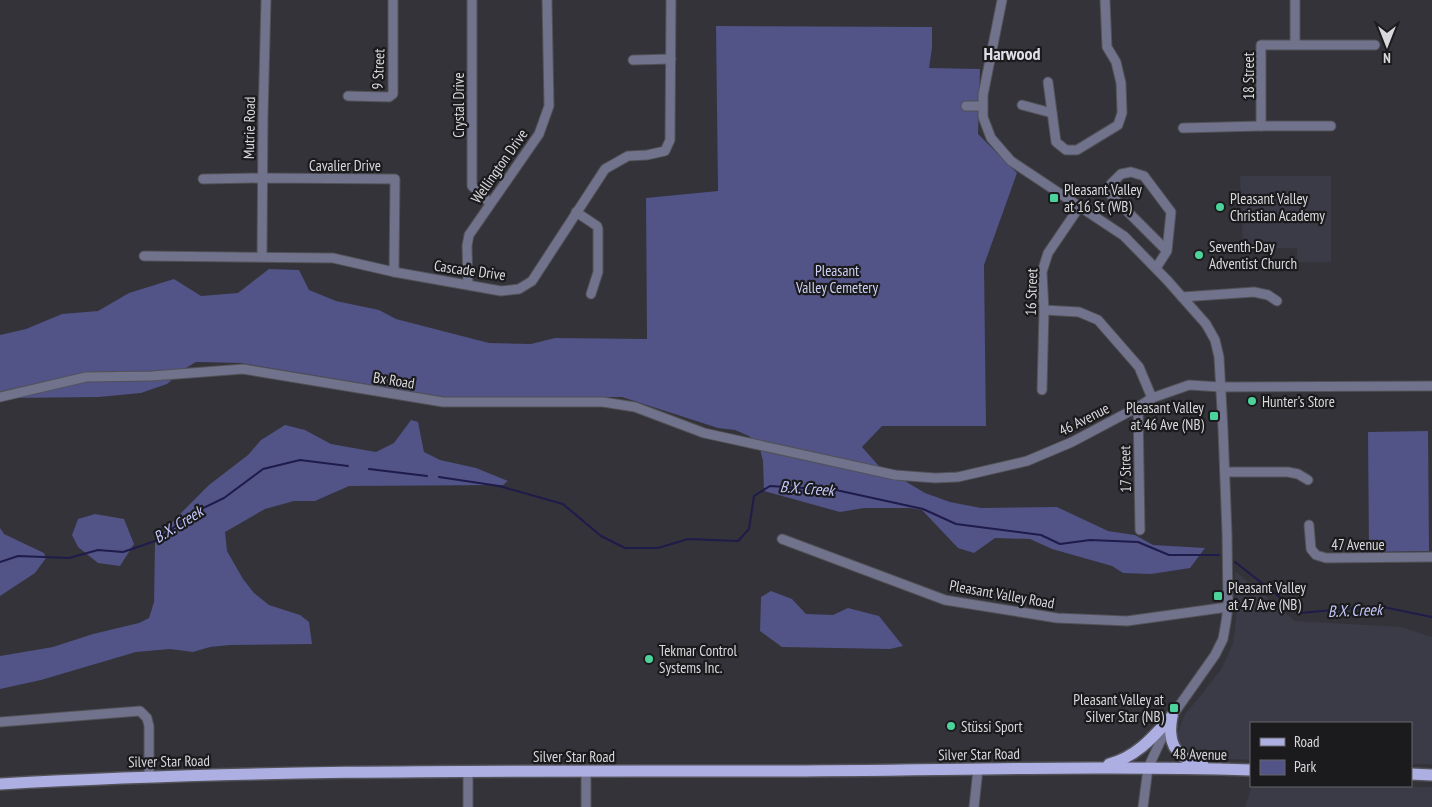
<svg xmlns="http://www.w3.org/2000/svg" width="1432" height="807" font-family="'PT Sans Narrow',sans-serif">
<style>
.built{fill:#3a3b47}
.green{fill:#525386}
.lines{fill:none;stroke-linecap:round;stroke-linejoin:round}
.stream{stroke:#1f1b4b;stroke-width:2}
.minor-casing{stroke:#515157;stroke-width:11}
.major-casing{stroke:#515157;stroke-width:14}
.minor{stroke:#71728b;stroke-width:9}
.major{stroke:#adafe3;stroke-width:11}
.poi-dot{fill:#4cd39b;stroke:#1b1b1e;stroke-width:2}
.labels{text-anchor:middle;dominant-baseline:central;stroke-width:4.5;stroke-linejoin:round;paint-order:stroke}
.street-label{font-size:15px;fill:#d9d9dd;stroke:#1b1b1e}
.poi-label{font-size:15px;fill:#d9d9dd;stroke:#1b1b1e;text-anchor:start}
.park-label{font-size:15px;fill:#cdd0f2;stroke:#1b1b1e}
.water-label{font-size:16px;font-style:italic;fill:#c4c7fa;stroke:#1b1b1e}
.quarter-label{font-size:18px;font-weight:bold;fill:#dfe0e7;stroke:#1b1b1e}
</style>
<rect width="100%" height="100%" fill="#333339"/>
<g class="built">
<path d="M1240,176H1331V262H1297V248H1243Z"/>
<path d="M1235,571L1295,621L1401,627L1432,637V764H1411V723H1251V760L1198,757L1186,754L1180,747L1177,740L1179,729L1185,714L1198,699L1222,668L1233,643L1236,620Z"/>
<path d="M1252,786L1432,787V807H1245Z"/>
</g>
<g class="green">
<path d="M716,26L932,27V48L929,68L980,69L978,134L1017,173L984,265L986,426H882L862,447L878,465L925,493L950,502L981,508L1057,507L1108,531L1135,535L1153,545L1205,548L1190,568L1151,574L1123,573L1112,566L1052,549L1030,539L995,538L974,553L958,548L922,510L910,508H864L840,512L764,491L763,461L759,445L749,436L735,430L718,428L622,397H444L241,363L196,362L186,368L167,384L141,393L99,397L8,398L0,401V335L26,329L62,314L98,311L129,293L174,279L201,296L238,293L269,269L299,270L309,290L336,301L379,310L396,319L489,343L531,344L555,338L647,339L646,198L718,191Z"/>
<path d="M411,420L418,422L424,452L440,460L476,468L508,481L503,485L349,486L315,501H294L265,509L225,532L227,551L243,579L254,593L269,605L300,615L309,622L312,644L230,645L210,647L193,652L170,649L136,652L41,680L0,689V656L53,647L93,634L139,623L149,618L154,602L155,543L176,518L209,485L248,455L261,440L285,425L305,430L331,444L376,452L394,443Z"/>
<path d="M1428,431L1429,551L1369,552L1368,432Z"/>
<path d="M95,514L124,519L134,544L120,566L98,563L78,547L72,535L78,519Z"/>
<path d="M0,528L4,534L44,553L46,558L35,573L0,596Z"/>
<path d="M771,591L792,599L806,614L833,615L848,608L879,616L903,646L890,649L782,647L760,631L761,597Z"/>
</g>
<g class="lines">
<g class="stream">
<path d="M369,469L427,476"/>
<path d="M439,477L499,486L563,504L601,536L625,548H658L688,539L738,541L749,529L754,496L770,486L836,490L923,509L956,524L1041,535L1060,544L1090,540L1138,542L1169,555H1219"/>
<path d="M0,562L18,556L69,558L98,550L123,552L155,541L195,512L224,498L263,469L300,460L348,466"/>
<path d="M1235,562L1300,613L1378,606L1432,617"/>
</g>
<g class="minor-casing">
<g id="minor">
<path d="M472,0V186L490,203"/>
<path d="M1002,0L983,95V117L991,138L1011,161L1124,236L1167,280L1206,324L1215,340L1219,357L1223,429L1227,533L1228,607L1226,622L1223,639L1215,655L1172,716L1148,768L1143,807"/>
<path d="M1295,0V44"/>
<path d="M633,60L671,59"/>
<path d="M1048,82L1056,142L1066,150H1077L1118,125L1122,113L1121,83L1116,62L1107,47L1105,0"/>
<path d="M348,96L389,97L393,94V0"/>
<path d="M1022,105L1052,113"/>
<path d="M966,106H982"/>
<path d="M1261,126V45H1375"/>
<path d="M1183,128L1261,126H1331"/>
<path d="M203,179L263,178L395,179L394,272"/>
<path d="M576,212L597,226L598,229V272L591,294"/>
<path d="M144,256L333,258L394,272L501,291L519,289L532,281L605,169L628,156L647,155L665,151L670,140L671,0"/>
<path d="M262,257L263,117L266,0"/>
<path d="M1156,268L1167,251L1171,212L1144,176L1131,172L1121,174L1111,184L1110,194L1167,251"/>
<path d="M468,284L467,246L469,235L539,134L549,106L547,0"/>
<path d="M1182,297L1254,292L1268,295L1277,301"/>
<path d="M1044,310L1079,312L1098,320L1139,367L1152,398"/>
<path d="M1042,390L1044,310L1042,272L1048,253L1080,206"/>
<path d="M0,397L86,377L152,376L243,369L443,402H603L635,407L704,433L895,475L935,478L958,477L1027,461L1072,442L1138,407L1152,398L1189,385L1221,387L1432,386"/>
<path d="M1138,407L1140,530"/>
<path d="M1225,472H1288L1298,474L1308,480"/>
<path d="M1309,525L1311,549L1316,555L1326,558L1432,557"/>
<path d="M782,539L945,600L1057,618L1127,621L1228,607"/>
<path d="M0,722L140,711L147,718L149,726V776"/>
<path d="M586,771V807"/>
<path d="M468,807V771"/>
<path d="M974,807L978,769"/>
</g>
</g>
<g class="major-casing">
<g id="major">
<path d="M1172,716C1171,722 1170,729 1171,735C1172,752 1188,763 1203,765"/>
<path d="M1109,764C1137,757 1154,736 1172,716"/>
<path d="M1411,774L1432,775"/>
<path d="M0,784C257,769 515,771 773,771C932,771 1091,765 1251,770"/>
</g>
</g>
<use href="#minor" class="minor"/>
<use href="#major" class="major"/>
</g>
<g class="poi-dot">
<rect x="1049" y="193" width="10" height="10" rx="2.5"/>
<circle cx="1220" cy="207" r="5"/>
<circle cx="1199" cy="255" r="5"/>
<circle cx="1252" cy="401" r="5"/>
<rect x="1209" y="411" width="10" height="10" rx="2.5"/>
<rect x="1213" y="591" width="10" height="10" rx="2.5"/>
<circle cx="649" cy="659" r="5"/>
<rect x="1169" y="703" width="10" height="10" rx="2.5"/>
<circle cx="951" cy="726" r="5"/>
</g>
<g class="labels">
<g class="street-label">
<text transform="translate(378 69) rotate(-87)">9 Street</text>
<text transform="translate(1248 76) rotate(-90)">18 Street</text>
<text transform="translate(458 105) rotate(-90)">Crystal Drive</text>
<text transform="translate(249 128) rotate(-89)">Mutrie Road</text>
<text x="345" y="165">Cavalier Drive</text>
<text transform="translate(499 166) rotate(-55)">Wellington Drive</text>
<text transform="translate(470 270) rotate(8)">Cascade Drive</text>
<text transform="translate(1031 292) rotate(-88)">16 Street</text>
<text transform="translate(394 380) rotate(9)">Bx Road</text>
<text transform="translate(1084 419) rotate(-27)">46 Avenue</text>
<text transform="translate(1125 469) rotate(-91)">17 Street</text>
<text x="1358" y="544">47 Avenue</text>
<text transform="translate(1002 594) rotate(10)">Pleasant Valley Road</text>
<text transform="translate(979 754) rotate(-1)">Silver Star Road</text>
<text transform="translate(1200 754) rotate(1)">48 Avenue</text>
<text x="574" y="756">Silver Star Road</text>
<text transform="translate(169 761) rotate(-1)">Silver Star Road</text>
</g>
<g class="poi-label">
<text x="1064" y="189">Pleasant Valley<tspan x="1064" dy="17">at 16 St (WB)</tspan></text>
<text x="1230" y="198">Pleasant Valley<tspan x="1230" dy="17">Christian Academy</tspan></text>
<text x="1209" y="246">Seventh-Day<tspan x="1209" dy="17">Adventist Church</tspan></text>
<text x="1262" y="401">Hunter's Store</text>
<text x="1204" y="407" text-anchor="end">Pleasant Valley<tspan x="1204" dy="17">at 46 Ave (NB)</tspan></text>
<text x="1228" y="587">Pleasant Valley<tspan x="1228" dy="17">at 47 Ave (NB)</tspan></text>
<text x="659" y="650">Tekmar Control<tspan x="659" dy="17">Systems Inc.</tspan></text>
<text x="1164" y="699" text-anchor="end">Pleasant Valley at<tspan x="1164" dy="17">Silver Star (NB)</tspan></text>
<text x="961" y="726">Stüssi Sport</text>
</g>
<g class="park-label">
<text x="837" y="270">Pleasant<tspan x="837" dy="17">Valley Cemetery</tspan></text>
</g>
<g class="water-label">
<text transform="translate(807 488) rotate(4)">B.X. Creek</text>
<text transform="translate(178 524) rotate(-32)">B.X. Creek</text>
<text transform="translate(1355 610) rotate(-2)">B.X. Creek</text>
</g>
<g class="quarter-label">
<text x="1012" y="53">Harwood</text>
</g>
</g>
<rect x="1250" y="722" width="162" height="65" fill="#1b1b1e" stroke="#67676a"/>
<rect x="1260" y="738" width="25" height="8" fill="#adafe3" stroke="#67676a"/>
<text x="1294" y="747" font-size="15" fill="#d9d9dd">Road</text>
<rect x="1260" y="760" width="25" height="15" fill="#525386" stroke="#67676a"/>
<text x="1294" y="772" font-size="15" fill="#d9d9dd">Park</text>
<g transform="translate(1387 45) rotate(180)" stroke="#1b1b1e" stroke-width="4" paint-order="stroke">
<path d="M0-4L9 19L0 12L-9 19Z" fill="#d9d9dd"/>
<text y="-8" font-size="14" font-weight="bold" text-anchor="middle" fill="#d9d9dd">N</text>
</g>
</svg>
